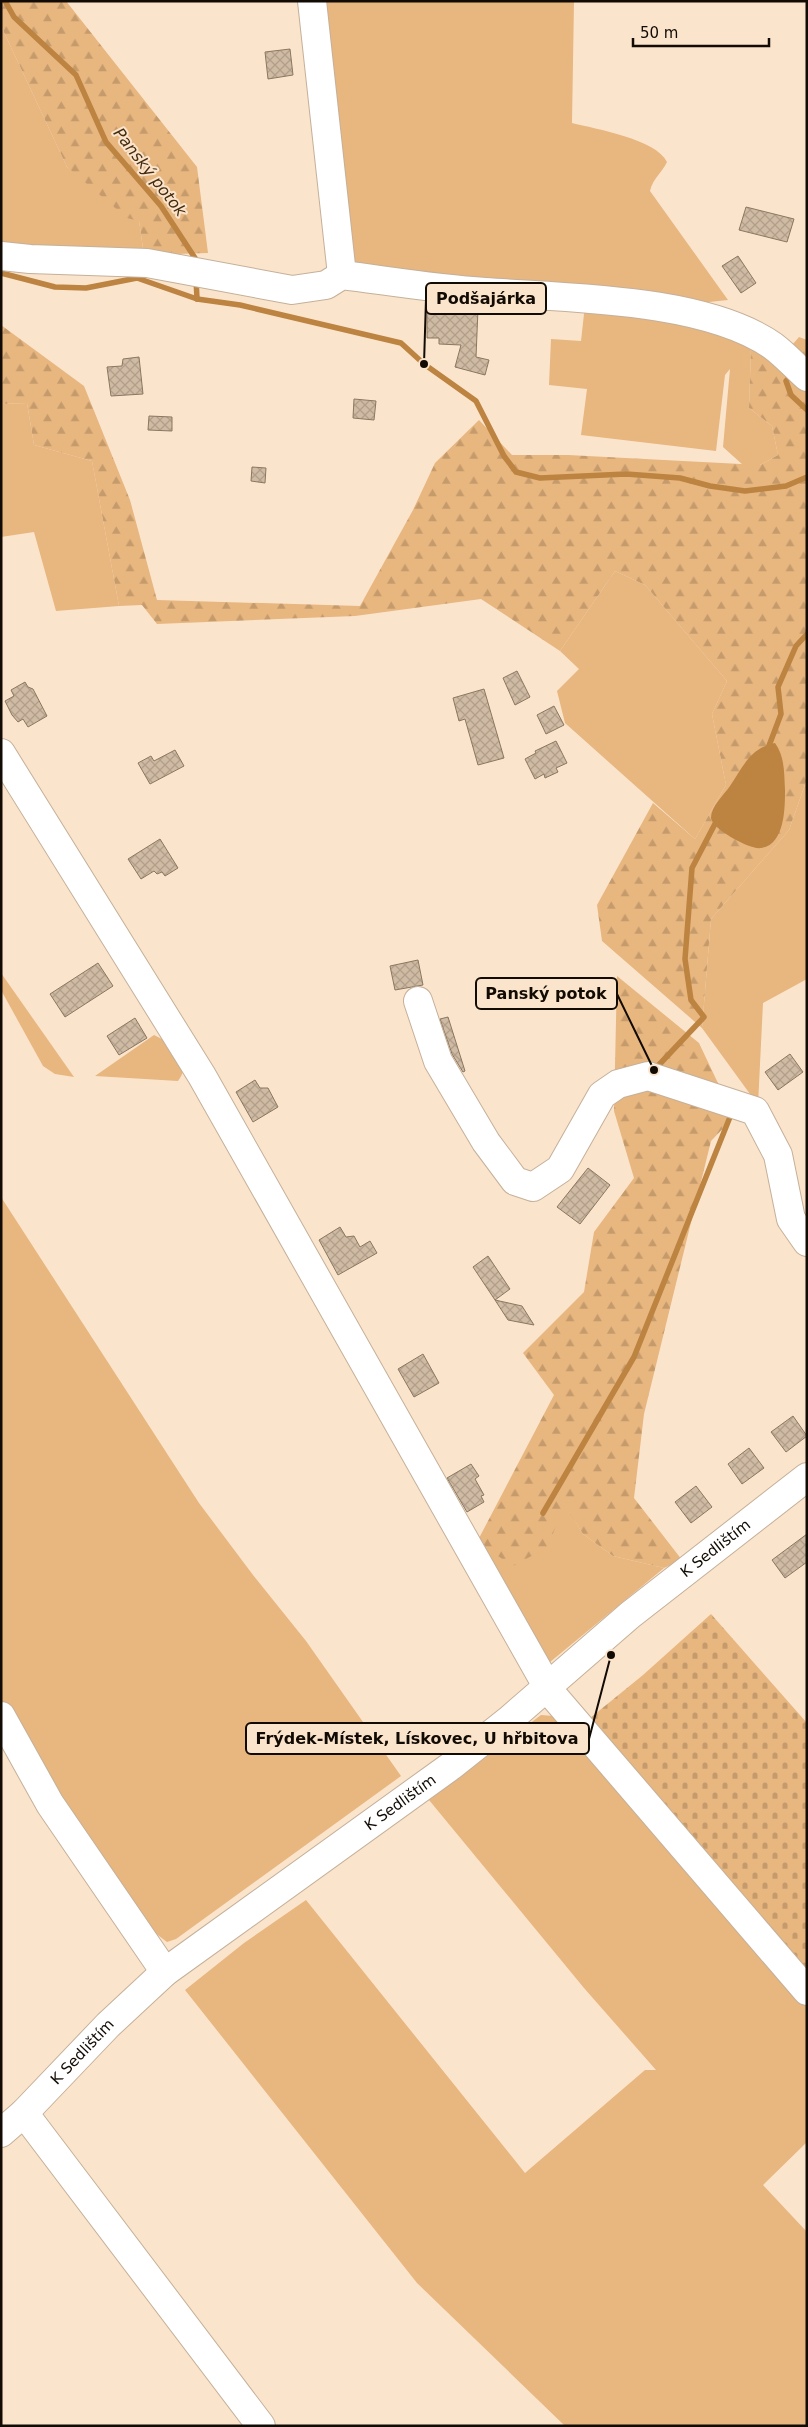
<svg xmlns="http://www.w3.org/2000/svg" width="808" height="2427" font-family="'DejaVu Sans',sans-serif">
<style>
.grass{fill:#e8b67f}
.forest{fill:url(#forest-firs)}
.cemetery{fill:url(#cemetery-stones)}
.water{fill:#bc8341}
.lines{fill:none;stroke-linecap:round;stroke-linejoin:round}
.stream{stroke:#bc8341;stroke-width:5.5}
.building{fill:url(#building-cross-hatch);stroke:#8b7761}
.minor-casing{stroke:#c5b099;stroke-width:30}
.minor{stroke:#fff;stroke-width:28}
.labels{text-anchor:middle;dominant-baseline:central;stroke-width:4;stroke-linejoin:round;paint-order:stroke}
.street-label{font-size:15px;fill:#120b04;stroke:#fbe4cc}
.water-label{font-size:16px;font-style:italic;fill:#442c0f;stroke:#fbe4cc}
.leader{fill:none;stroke:#120b04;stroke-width:2}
.callout-dot{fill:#120b04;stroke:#fbe4cc;stroke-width:2}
.callout{fill:#fbe4cc;stroke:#120b04;stroke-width:2}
.callout-label{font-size:16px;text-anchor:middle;font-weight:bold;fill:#120b04}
</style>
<defs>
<pattern id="forest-firs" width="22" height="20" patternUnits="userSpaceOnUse" patternTransform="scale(1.25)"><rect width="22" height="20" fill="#e8b67f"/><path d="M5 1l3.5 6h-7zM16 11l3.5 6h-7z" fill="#c69b6c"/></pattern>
<pattern id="cemetery-stones" width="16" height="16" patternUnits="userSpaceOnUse" patternTransform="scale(1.25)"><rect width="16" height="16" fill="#e8b67f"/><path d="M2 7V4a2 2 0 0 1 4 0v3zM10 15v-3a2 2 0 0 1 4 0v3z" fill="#c69b6c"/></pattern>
<pattern id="building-cross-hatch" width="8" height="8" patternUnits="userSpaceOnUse" patternTransform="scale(1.25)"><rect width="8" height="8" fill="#cfbaa3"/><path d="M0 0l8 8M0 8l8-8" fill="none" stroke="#b19f8b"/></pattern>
</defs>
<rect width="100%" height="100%" fill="#fbe4cc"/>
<g class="grass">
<path d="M324,1H574L572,123C596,129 656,139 667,162C662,173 653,178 650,191L728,300L690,304L361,269L345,254Z"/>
<path d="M1,26L67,167L139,221L144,255L1,250Z"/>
<path d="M585,305L677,316L751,347L749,408L772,426L778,455L760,465H743L723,447L730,369L725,375L716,451L581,435L587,389L549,385L551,339L581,341Z"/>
<path d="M27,403L34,445L92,461L119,606L56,611L34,532L1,537V404Z"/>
<path d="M615,571L645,585L727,681L712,714L726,785L695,839L565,723L557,691L579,669L560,651Z"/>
<path d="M807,779V979L763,1003L758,1105L702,1028L711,919L789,830Z"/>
<path d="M1,973L74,1077L55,1074L43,1066L1,990Z"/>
<path d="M154,1035C172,1044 195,1058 178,1081L95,1076Z"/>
<path d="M1,1197L199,1503L253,1575L306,1641L401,1776L176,1939L167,1942L146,1926L91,1844L1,1700Z"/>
<path d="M564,1503L583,1534L613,1556L664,1568L544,1667L477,1542Z"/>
<path d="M541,1715L553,1716L807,2004V2142L763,2185L807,2232V2426H565L417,2283L185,1990L244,1943L306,1900L525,2173L645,2070H656L584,1988L429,1800Z"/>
</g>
<g class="forest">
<path d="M1,1H66L197,167L208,253L144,255L139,221L127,218L67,167L1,26Z"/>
<path d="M1,325L84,386L130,500L157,600L360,606L413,510L435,463L479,420L512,455H568L760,465L778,455L772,426L749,408L751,347L786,352L799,337L807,340V779L789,830L711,919L702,1028L602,941L597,905L653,803L695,839L726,785L712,714L727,681L645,585L615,571L560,651L481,599L355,616L157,624L142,605L119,606L92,461L34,445L27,403L1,404Z"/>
<path d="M617,976L699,1043L734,1117L711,1141L644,1414L634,1498L682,1560L664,1568L613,1556L583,1534L564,1504L548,1547L513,1566L477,1542L554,1395L523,1353L584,1292L594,1232L634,1178L614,1111Z"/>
</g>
<path class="cemetery" d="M711,1614L807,1723V1981L584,1723L643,1675Z"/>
<path class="water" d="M775,743C785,757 784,773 785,790C785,807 785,845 761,848C750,850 712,829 711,818C711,806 724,795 730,786C743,767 750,748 775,743Z"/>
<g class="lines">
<g class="stream">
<path d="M5,1L14,17L76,75L106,142L161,206L195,258L196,265"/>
<path d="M1,273L55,287L86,288L137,278L197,299L240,305L401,343L424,364L476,401L504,456L516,472L540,478L626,474L680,478L710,486L745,491L786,486L807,477"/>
<path d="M196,279L197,299"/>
<path d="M793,373L786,381L791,395L807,410"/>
<path d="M767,751L781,714L778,687L796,646L807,634"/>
<path d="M655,1069L704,1017L691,1000L685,959L692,868L717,820"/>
<path d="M543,1513L634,1357L730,1117L728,1112"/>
</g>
</g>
<g class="building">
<path d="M290,49L293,75L268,79L265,52Z"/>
<path d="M746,207L794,219L787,242L739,230Z"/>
<path d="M738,256L756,283L741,293L722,266Z"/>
<path d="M427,308L478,309L476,357L489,360L485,375L455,367L461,345L439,344V338H427Z"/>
<path d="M139,357L143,394L111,396L107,367L122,366L123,359Z"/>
<path d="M354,399L376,401L374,420L353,418Z"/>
<path d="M149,416L172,417V431L148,430Z"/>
<path d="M252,467L266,468L265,483L251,481Z"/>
<path d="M517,671L530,697L515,705L503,678Z"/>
<path d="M25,682L28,687L33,689L47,716L28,727L23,719L18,722L12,715L5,701L14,696L11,690Z"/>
<path d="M484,689L504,758L478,765L465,719L459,721L453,698Z"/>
<path d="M554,706L564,725L546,734L537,715Z"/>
<path d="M556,741L567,763L556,768L558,772L545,778L544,774L535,779L525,759L536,753L535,751Z"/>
<path d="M175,750L184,766L150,784L138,763L151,756L154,761Z"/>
<path d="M160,839L178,868L165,876L162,872L157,874L154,871L141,879L128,859Z"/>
<path d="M418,960L423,985L395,990L390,966Z"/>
<path d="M98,963L113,986L65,1017L50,994Z"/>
<path d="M448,1017L465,1071L463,1072L452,1054L440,1019Z"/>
<path d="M135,1018L147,1038L119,1055L107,1036Z"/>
<path d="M790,1054L803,1072L778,1090L765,1072Z"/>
<path d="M255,1080L260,1088H268L278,1107L253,1122L236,1092Z"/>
<path d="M588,1168L610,1185L580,1224L557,1207Z"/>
<path d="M340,1227L346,1237L354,1236L360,1247L370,1241L377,1253L338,1275L319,1240Z"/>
<path d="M488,1256L510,1289L495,1300L473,1267Z"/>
<path d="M495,1300L522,1306L534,1325L508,1320Z"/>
<path d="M423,1354L439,1383L414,1397L398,1369Z"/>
<path d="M793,1416L807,1436L786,1452L771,1432Z"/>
<path d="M749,1448L764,1468L742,1484L728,1464Z"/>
<path d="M471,1464L479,1476L475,1479L484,1495L481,1496L484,1502L467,1512L447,1478Z"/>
<path d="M696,1486L712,1507L691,1523L675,1502Z"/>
<path d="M807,1534V1562L785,1578L772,1560Z"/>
</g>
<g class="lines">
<g class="minor-casing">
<g id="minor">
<path d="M312,1L342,275"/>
<path d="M1,256L30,259L147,263L292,290L326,285L342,275C389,281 437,289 485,292C567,298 705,298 773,346C785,355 796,367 807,377"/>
<path d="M1,753L202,1076L551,1693L807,1991"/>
<path d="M418,1001L438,1061L486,1142L515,1181L533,1187L560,1169L602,1095L618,1084L648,1076L755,1111L778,1155L791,1219L807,1242"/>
<path d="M1,1716L50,1804L165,1972"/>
<path d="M24,2113L261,2426"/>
<path id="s1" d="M1,2133L24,2113L108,2025L165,1972L451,1766L509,1720L630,1615L807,1477"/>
</g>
</g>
<use href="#minor" class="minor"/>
</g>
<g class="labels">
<g class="street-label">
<text stroke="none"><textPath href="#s1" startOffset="925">K Sedlištím</textPath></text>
<text stroke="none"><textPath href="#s1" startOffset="520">K Sedlištím</textPath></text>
<text stroke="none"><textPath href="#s1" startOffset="115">K Sedlištím</textPath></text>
</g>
<g class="water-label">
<text transform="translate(150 172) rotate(52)">Panský potok</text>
</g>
</g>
<path class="leader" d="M424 364L426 299M654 1070L617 994M611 1655L589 1739"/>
<g class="callout-dot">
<circle cx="424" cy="364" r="5"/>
<circle cx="654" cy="1070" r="5"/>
<circle cx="611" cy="1655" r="5"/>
</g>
<g class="callout">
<rect x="426" y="283" width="120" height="31" rx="5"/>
<rect x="476" y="978" width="141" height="31" rx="5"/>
<rect x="246" y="1723" width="343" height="31" rx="5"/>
</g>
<g class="callout-label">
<text x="486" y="304">Podšajárka</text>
<text x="546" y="999">Panský potok</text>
<text x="417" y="1744">Frýdek-Místek, Lískovec, U hřbitova</text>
</g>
<rect width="808" height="2427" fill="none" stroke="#120b04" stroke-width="5"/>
<path d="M633 38v8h136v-8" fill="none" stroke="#120b04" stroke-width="2.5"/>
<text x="640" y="38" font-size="15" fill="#120b04" stroke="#fbe4cc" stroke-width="4" paint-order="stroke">50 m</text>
</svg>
